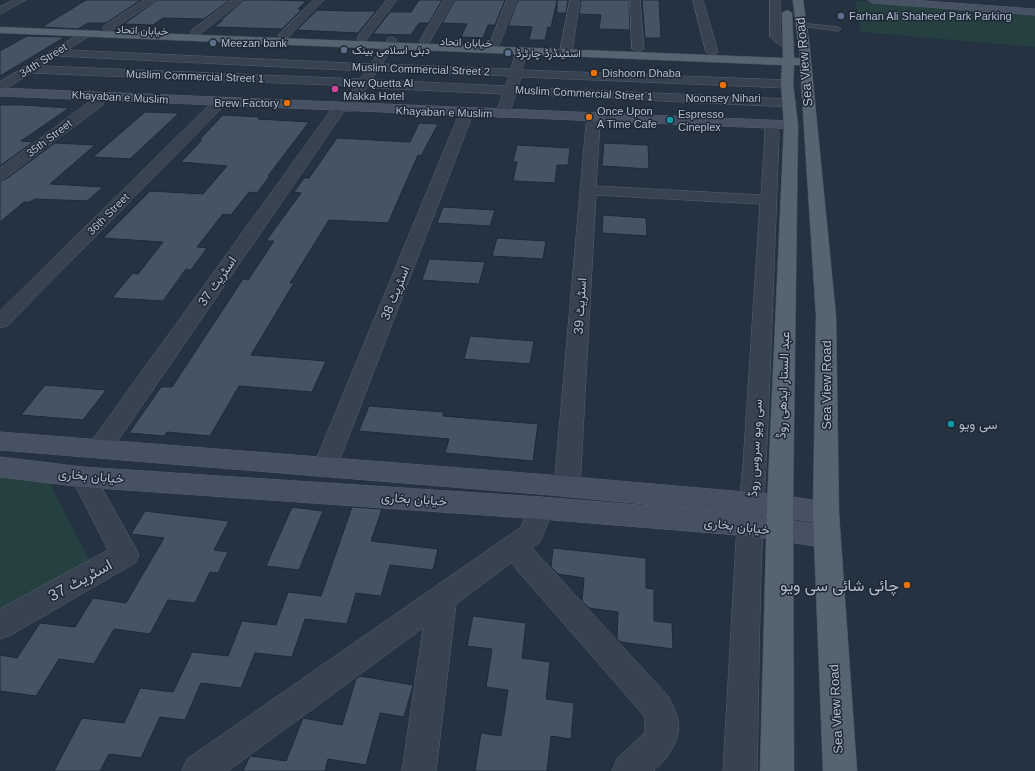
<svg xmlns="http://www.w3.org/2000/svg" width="1035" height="771" font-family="Helvetica,Vazirmatn,sans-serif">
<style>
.green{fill:#264042}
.building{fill:#455465;stroke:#1f2a38}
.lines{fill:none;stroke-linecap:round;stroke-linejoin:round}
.lane-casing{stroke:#56616e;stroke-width:1}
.street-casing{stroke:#56616e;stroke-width:1}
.secondary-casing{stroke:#56616e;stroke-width:1}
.primary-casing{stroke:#454f5d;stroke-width:1}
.lane{fill:#384351;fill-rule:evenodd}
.street{fill:#384351;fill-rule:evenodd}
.secondary{fill:#465264;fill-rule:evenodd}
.primary{fill:#566371;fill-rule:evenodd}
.service-dot{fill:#5c6f8a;stroke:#1d2836;stroke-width:1.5}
.food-dot{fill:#e8710a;stroke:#1d2836;stroke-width:1.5}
.hotel-dot{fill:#d1479c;stroke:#1d2836;stroke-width:1.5}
.culture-dot{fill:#0f9aa8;stroke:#1d2836;stroke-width:1.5}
.labels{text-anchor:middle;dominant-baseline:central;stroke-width:3;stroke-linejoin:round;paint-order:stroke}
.far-poi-label{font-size:11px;fill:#b5becb;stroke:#1d2836;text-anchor:start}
.far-street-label{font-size:11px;fill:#b5becb;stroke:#1d2836}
.street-label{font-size:13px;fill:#b5becb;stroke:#1d2836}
.poi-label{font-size:13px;fill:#b5becb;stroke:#1d2836;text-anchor:start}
.near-street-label{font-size:16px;fill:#b5becb;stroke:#1d2836}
.near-poi-label{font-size:16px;fill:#b5becb;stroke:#1d2836;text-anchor:end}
</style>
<rect width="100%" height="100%" fill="#243241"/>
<g class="green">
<path d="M854,1L1035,14V47L861,32L856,3Z"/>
<path d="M0,475L47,478L91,563L0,614Z"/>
</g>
<g class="building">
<path d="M86,0H141L106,23H88L78,29L42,27Z"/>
<path d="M157,0H230L204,19L163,18L153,25L124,24Z"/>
<path d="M244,0H277L306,1L298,9H302L282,29L214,27L223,20H221Z"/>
<path d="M419,0H442L429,23H419L411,35L373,34L390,12H411Z"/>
<path d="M455,0H505L495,25H488L483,38L461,37L467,24L442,23Z"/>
<path d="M518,0H557L551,28L548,27L545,40H529L532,27L508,26Z"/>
<path d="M557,0H568L566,13H557Z"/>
<path d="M581,0H629L630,30L599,29L601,15L579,14Z"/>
<path d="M642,0H659L661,38H645Z"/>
<path d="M317,10L349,11H376L358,33L297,30Z"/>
<path d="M27,36L65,37L0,76V51Z"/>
<path d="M0,105H23L69,108L21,141L33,142L0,166Z"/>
<path d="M145,112L179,113L130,159L93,157Z"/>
<path d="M223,115L260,117L258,119L309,122L268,176H270L257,193L249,192L231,215L223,214L197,247L207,248L191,270L186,269L163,301L112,298L133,273L138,274L163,242L103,238L150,191L203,194L227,166L181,162L202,140H199Z"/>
<path d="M419,123L438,124L421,156L418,155L388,223L329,220L290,283H294L251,355L326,361L312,392L239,386L210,436L167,432L164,436L129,433L161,387H172L243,279L248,280L274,241H266L301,193L294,192L304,178H309L337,138L410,142Z"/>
<path d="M55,143L95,145L50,184L103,187L87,201L35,199L30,202H24L0,222V181L6,179Z"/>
<path d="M604,143L648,145L649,169L602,166Z"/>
<path d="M517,145L570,148L568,165H557L555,183L513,181L517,162H513Z"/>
<path d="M443,207L495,210L490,226L437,223Z"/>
<path d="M603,215L646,218L647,236L602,233Z"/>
<path d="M497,238L546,241L543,259L492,256Z"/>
<path d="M429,259L485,262L479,284L422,280Z"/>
<path d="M470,336L534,341L530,364L464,359Z"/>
<path d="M45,385L106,390L83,420L21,415Z"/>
<path d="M369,406L443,412V416L538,424L533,461L445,453L449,439L359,431Z"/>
<path d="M292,507L323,511L299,570L266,566Z"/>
<path d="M352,507L382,509L371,541L438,549L433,570L390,565L381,596L356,593L347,624L305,619L292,657L255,653L241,688L201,683L185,720L160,717L141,758L109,754L100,771H54L82,718L124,723L140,688L173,692L192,652L228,656L242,621L276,625L288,592L321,596Z"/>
<path d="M145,511L229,521L214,550L228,552L218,573L210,572L195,603L168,600L150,634L114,629L94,664L59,659L36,696L0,691V655L17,658L40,623L75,627L93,598L126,603L164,538L131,534Z"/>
<path d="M553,548L646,558V588L654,589V621L672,623L673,649L621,642L617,639L618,612L589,608L582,601L584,578L558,574L551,567Z"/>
<path d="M473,616L526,623L522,658L550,662L546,699L574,703L571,739L551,736L547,771H475L481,733L501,736L508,690L486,687L492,649L467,646Z"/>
<path d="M360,676L413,685L404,717L380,713L366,765L328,759L325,771H243L249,758L251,756L286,761L303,718L342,725L356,679Z"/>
</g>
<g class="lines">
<g class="lane-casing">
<path id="lane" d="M801,23L838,27L841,29L838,31L799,26L798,25Z"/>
</g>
<g class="street-casing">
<g id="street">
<path d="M14,0H26L0,14V7Z"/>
<path d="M144,0H156L112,30H104L103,28L104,26Z"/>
<path d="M232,0H243L200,34H192L191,32L192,30Z"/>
<path d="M314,0H324L287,38H279L278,36L279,34Z"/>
<path d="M387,0H397L366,40H358L357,38L358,36Z"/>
<path d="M444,0H454L429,43H421L420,41Z"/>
<path d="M507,0H517L500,43L499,45H491L490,43Z"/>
<path d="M570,0H580L572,52L566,55L560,52Z"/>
<path d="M630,0H640L644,49L638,52L632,49Z"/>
<path d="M693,0H703L718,52L716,54H708L706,52Z"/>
<path d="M770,0H780V36L795,45L793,47C785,49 775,44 770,37Z"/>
<path d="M87,30L92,33L91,35L67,50L371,64L388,38L392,37L397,40L382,64L511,69L516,50L522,47L528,50L522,70L787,80L791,81L793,84L791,87L787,88L521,77L518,87L790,99L795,100L796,103L795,106L790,107L516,94L509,114L507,117H497L495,114L503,94L377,88L373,87L371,84L373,81L377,80L506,86L509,76L377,71L352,111H342L340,108L355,86L31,73L4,90L0,91V82ZM57,56L366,71L360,79L42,66Z"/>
<path d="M98,98L103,99L104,102L103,105L5,178L0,180V168L93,99Z"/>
<path d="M215,103L220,104L222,107L220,110L7,326L0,328V311L210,104Z"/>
<path d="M336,109L341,110L343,113L108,455L99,458L90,455L87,449L90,443L331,110Z"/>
<path d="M464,115L469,116L471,119L337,467L334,474L325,477L316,474L313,467L457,119L459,116Z"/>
<path d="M593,120L598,121L600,124L596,186L761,195L765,134L764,125L766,122H776L779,134C774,264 770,394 763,524C759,606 759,689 757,771H723L737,525L743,465L760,204L596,195L580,487L576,494L567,497L558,494L554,487L586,124L588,121Z"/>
<path d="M83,467L92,470L135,547L139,555L135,563L11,635L0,639V609L108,550L71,477L74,470Z"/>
<path d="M541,497L550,500L554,508L540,542L532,548L668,696C672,703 676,711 678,719C682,739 668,758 654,771H612L617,759L645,732V717L511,563L456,604L436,771H402L423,628L228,771H182L187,759L521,527L532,500Z"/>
</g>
</g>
<g class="secondary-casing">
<g id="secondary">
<path d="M868,0H912L1035,9V15L873,3Z"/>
<path d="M0,88L791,121L796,122L798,125L796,128L791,129L0,96Z"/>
<path d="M0,432L550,475L780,495L826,502L835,505L839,513L835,521L826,524L780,517L550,495L0,450Z"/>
<path d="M0,457L83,467L541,497L750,514L827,526L837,529L840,537L837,545L827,548L750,536L541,519L83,487L0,477Z"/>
</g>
</g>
<g class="primary-casing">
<path id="primary" d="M793,0H803L809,41L836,316L839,513L857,771H823L813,513L816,316L800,65H794L793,84L798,125L793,506L794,771H760L767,506L784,125L781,84L782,65L0,33V27L783,58L782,13L787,10L792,13L794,58H800Z"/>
</g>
<use href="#lane" class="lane"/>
<use href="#street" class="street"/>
<use href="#secondary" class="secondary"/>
<use href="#primary" class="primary"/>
</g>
<g class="service-dot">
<circle cx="841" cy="16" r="4"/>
<circle cx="213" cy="43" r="4"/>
<circle cx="344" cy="50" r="4"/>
<circle cx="508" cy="53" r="4"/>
</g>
<g class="food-dot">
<circle cx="594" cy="73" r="4"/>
<circle cx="723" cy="85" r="4"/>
<circle cx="287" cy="103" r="4"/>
<circle cx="589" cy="117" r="4"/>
<circle cx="907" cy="585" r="4"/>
</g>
<circle class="hotel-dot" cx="335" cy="89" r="4"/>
<g class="culture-dot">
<circle cx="670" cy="120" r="4"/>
<circle cx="951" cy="424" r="4"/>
</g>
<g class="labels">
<g class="far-poi-label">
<text x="849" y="16">Farhan Ali Shaheed Park Parking</text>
<text x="221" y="43">Meezan bank</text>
<text x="352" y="50">دبئی اسلامی بینک</text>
<text x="516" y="53">اسٹینڈرڈ چارٹرڈ</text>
<text x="602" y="73">Dishoom Dhaba</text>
<text x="343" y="83">New Quetta Al<tspan x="343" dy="13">Makka Hotel</tspan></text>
<text x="723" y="98" text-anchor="middle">Noonsey Nihari</text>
<text x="279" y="103" text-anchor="end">Brew Factory</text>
<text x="597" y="111">Once Upon<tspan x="597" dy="13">A Time Cafe</tspan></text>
<text x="678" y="114">Espresso<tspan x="678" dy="13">Cineplex</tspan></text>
</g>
<g class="far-street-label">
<text transform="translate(142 30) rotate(2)">خیابان اتحاد</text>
<text transform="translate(466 42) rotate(2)">خیابان اتحاد</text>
<text transform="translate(43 60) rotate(-32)">34th Street</text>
<text transform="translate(421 69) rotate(2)">Muslim Commercial Street 2</text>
<text transform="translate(195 76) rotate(2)">Muslim Commercial Street 1</text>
<text transform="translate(584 93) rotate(3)">Muslim Commercial Street 1</text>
<text transform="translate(120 97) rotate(3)">Khayaban e Muslim</text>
<text transform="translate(444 112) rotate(2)">Khayaban e Muslim</text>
<text transform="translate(49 138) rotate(-37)">35th Street</text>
<text transform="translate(108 214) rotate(-45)">36th Street</text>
</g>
<g class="street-label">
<text transform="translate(804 62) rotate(-95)">Sea View Road</text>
<text transform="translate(217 281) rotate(-55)">اسٹریٹ 37</text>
<text transform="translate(395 293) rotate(-68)">اسٹریٹ 38</text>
<text transform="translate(580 306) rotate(-86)">اسٹریٹ 39</text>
<text transform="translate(783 385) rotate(-88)">عبد الستار ایدھی روڈ</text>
<text transform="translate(826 385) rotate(-90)">Sea View Road</text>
<text transform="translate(755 448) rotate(-87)">سی ویو سروس روڈ</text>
<text transform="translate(91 476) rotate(5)">خیابان بخاری</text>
<text transform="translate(414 499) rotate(4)">خیابان بخاری</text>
<text transform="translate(737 526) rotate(7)">خیابان بخاری</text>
<text transform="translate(836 709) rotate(-93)">Sea View Road</text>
</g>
<g class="poi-label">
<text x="959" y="424">سی ویو</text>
</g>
<g class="near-street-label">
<text transform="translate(80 580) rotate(-29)">اسٹریٹ 37</text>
</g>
<g class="near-poi-label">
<text x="899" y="585">چائی شائی سی ویو</text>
</g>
</g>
</svg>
